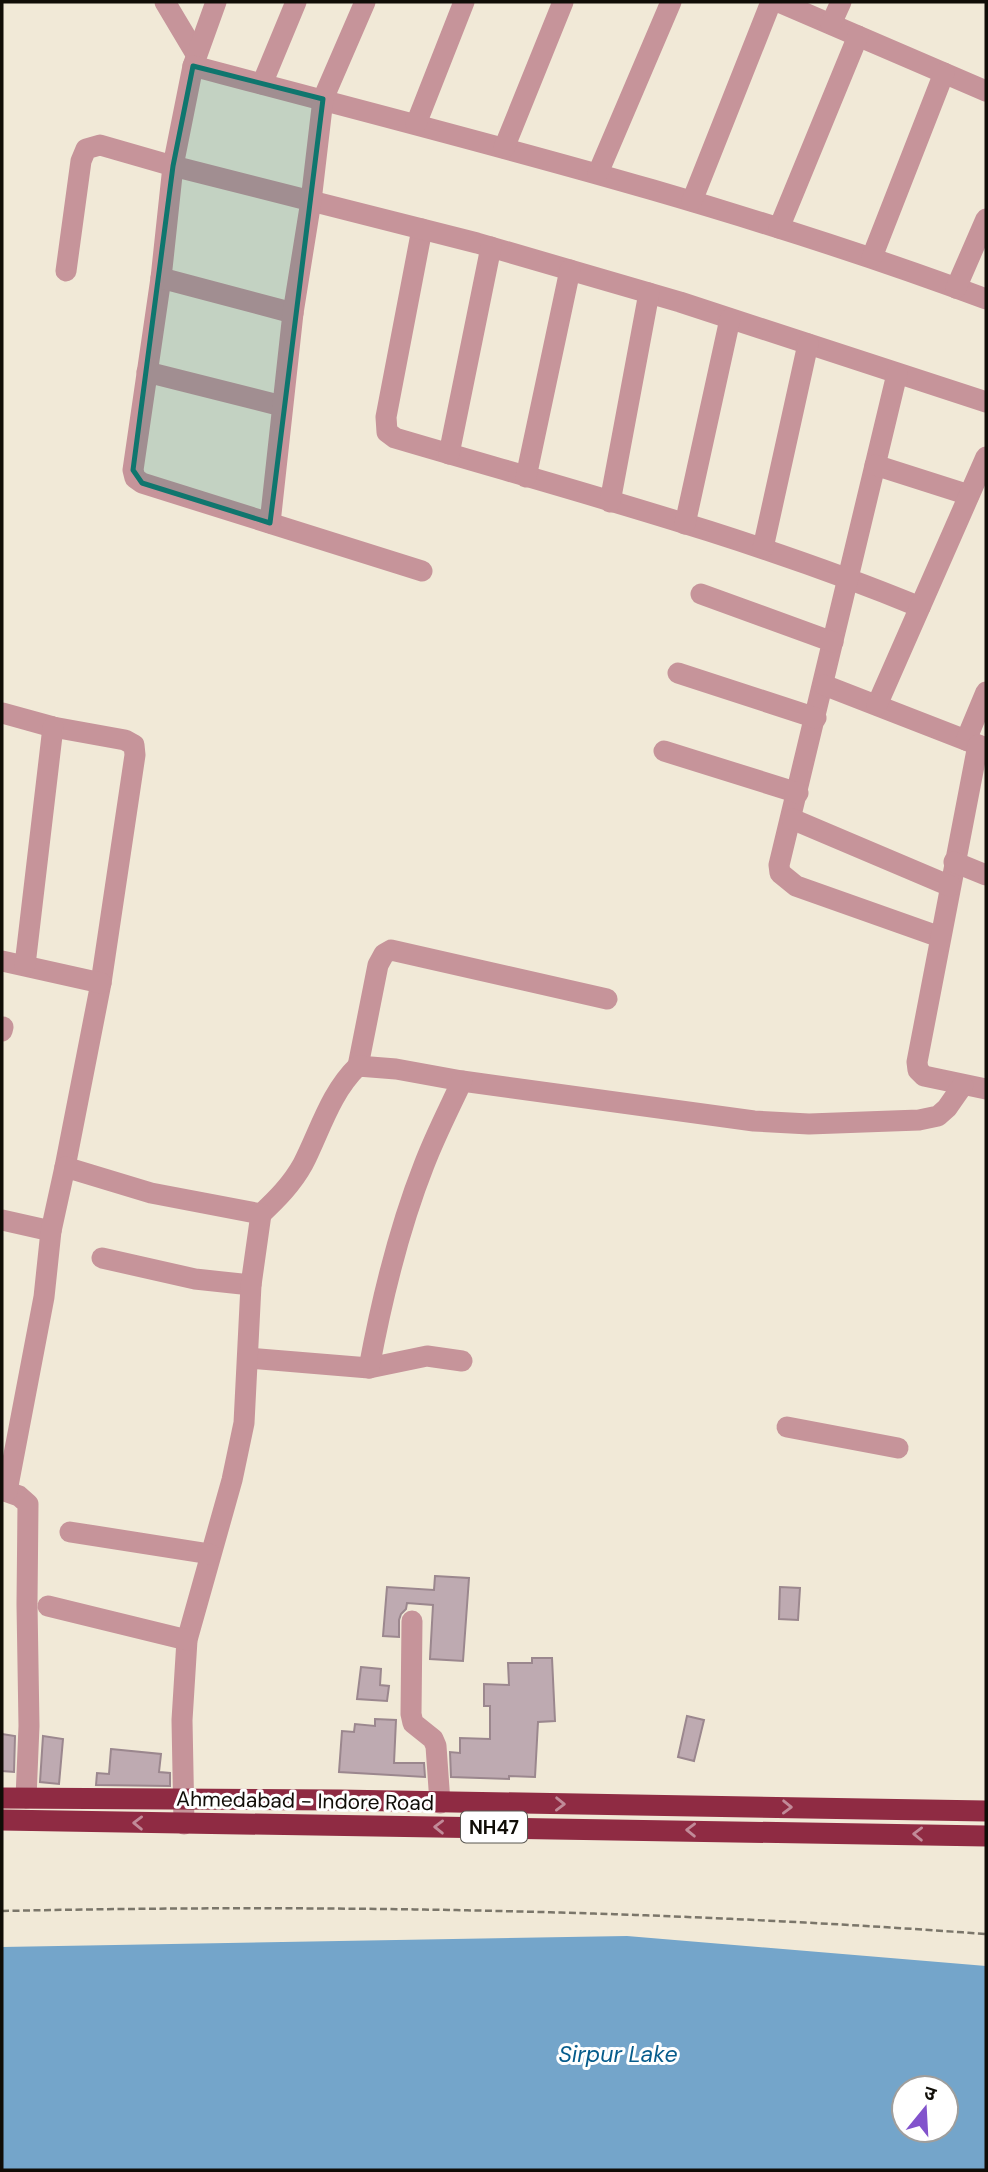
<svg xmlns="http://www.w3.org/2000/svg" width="988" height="2172" font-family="'DM Sans','Noto Sans Devanagari',sans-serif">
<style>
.water{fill:#74a5ca;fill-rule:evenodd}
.building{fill:#beaab1;stroke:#9b878e;stroke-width:2}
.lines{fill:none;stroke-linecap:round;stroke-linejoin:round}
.path{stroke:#7b766a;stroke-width:2.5;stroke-dasharray:7 3.5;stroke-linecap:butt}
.minor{stroke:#c6949a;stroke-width:21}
.highway{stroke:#8f2b43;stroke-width:21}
.oneway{stroke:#c18a98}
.marked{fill:#0f766e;fill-opacity:0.2;stroke:#0f766e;stroke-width:5;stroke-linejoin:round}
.labels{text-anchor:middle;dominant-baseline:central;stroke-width:6;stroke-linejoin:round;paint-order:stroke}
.shield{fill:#fff;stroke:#585651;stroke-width:2}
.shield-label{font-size:19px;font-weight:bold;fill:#100d07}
.street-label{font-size:21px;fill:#100d07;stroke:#fff}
.water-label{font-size:23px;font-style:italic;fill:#065c8c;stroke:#fff}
</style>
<rect width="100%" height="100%" fill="#f1e9d7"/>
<path class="water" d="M627,1936L986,1966V2170H2V1947ZM904,2088H946V2130H904Z"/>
<g class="building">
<path d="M435,1576L469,1578L463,1661L430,1659L433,1605L407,1603L406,1609L401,1614L399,1620V1637L383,1636L387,1587L434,1590Z"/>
<path d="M780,1587L800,1588L798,1620L779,1619Z"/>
<path d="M532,1658H552L555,1721L538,1722L535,1777L509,1776V1779L451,1777L450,1752L460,1753V1738L490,1739V1706H484V1684L509,1685L508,1663H532Z"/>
<path d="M361,1667L381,1669L380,1685L389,1686L387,1701L357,1699Z"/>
<path d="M687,1716L704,1720L694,1761L678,1757Z"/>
<path d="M375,1719L396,1720L394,1763H424L425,1777L339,1772L342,1731L354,1732L355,1724L375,1726Z"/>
<path d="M2,1734L15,1736L14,1772L2,1771Z"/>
<path d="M43,1736L63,1739L59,1784L40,1782Z"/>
<path d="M111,1749L161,1754L159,1772L170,1773V1786L96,1785L97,1773L109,1774Z"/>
</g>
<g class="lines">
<path class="path" d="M2,1911C330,1904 659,1910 986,1934"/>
<g class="minor">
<path d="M165,2L196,54"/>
<path d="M216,2L193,66L173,166L161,278L133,470L135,478L142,483L422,571"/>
<path d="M779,2L986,91"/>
<path d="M831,24L841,2"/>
<path d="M193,66C460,137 727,202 986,299"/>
<path d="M262,84L296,2"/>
<path d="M416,124L464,2"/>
<path d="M504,148L563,2"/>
<path d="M598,173L671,2"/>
<path d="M692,201L771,2"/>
<path d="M779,228L858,36"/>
<path d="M422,229L386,417L387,432L395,438C571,490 750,537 920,607"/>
<path d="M872,257L944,73"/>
<path d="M66,271L81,161L86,149L100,145L173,166L477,243L680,302L986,402"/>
<path d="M161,278L293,313"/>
<path d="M956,288L986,219"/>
<path d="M147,372L282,406"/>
<path d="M897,374L779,865L780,873L796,886L940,937"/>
<path d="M449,454L491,247"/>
<path d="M875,465L969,495"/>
<path d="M526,477L570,270"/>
<path d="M610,502L649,293"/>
<path d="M270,523L293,313L311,201L323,99L365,2"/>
<path d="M685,524L730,319"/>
<path d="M763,548L808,344"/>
<path d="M701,594L833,642"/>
<path d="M678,673L816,718"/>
<path d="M824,685L986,748"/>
<path d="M877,705L986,457"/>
<path d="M2,713L53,727L125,740L134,745L135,755L101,983L65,1167"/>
<path d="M966,740L986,692"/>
<path d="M978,745L917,1062L918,1070L924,1076L986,1089"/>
<path d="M664,751L798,793"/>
<path d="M792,819L950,886"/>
<path d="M954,862L986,875"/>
<path d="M2,961L101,983"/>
<path d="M25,965L53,727"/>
<path d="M2,1031L3,1027"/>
<path d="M358,1066L378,965L384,954L391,950L607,999"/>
<path d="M261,1214C277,1199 292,1184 303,1164C320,1131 330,1093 358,1066L396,1069L462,1081L754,1121L809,1124L919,1120L938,1116L947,1108L963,1085"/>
<path d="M2,1220L51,1231"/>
<path d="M102,1258L195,1279L251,1285"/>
<path d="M248,1358L369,1368L427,1356L462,1361"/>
<path d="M369,1368C382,1298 398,1231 424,1165C435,1136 449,1109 462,1081"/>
<path d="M787,1427L898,1448"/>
<path d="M2,1490L19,1496L28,1504L27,1604L29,1726L26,1798"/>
<path d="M7,1491L44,1297L51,1231L65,1167L151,1193L261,1214L251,1285L244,1423L232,1480L187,1640L182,1720L184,1824"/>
<path d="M70,1532L210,1554"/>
<path d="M48,1606L187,1640"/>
<path d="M412,1621L411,1714L413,1723L433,1739L436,1746L440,1803"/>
</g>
<g class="highway">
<path d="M2,1798L339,1800L986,1811"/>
<path d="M2,1820L986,1836"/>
</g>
</g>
<defs><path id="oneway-chevron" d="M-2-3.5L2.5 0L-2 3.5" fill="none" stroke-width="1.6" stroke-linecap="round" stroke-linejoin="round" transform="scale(1.75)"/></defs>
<g class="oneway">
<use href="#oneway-chevron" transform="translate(560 1804) rotate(1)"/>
<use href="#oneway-chevron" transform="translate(787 1807) rotate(1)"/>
<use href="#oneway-chevron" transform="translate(138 1823) rotate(-179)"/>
<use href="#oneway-chevron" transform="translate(439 1827) rotate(-179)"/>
<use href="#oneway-chevron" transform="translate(691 1830) rotate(-179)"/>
<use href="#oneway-chevron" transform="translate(918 1834) rotate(-179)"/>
</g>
<path class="marked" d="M193,66L323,99L270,523L142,483L133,470L173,166Z"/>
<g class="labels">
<rect class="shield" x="461" y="1811.5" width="66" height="31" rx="5"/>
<g class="shield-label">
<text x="494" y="1827">NH47</text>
</g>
<g class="street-label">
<text transform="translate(305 1801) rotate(1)">Ahmedabad - Indore Road</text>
</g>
<g class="water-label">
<text x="618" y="2054">Sirpur Lake</text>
</g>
</g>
<rect width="988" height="2172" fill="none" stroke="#100d07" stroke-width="7"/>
<g transform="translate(925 2109) rotate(18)"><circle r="33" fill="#ffffff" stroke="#9f9e9c" stroke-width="2"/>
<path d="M0-5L12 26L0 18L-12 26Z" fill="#8253cc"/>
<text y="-10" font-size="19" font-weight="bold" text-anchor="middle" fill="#100d07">उ</text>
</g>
</svg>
